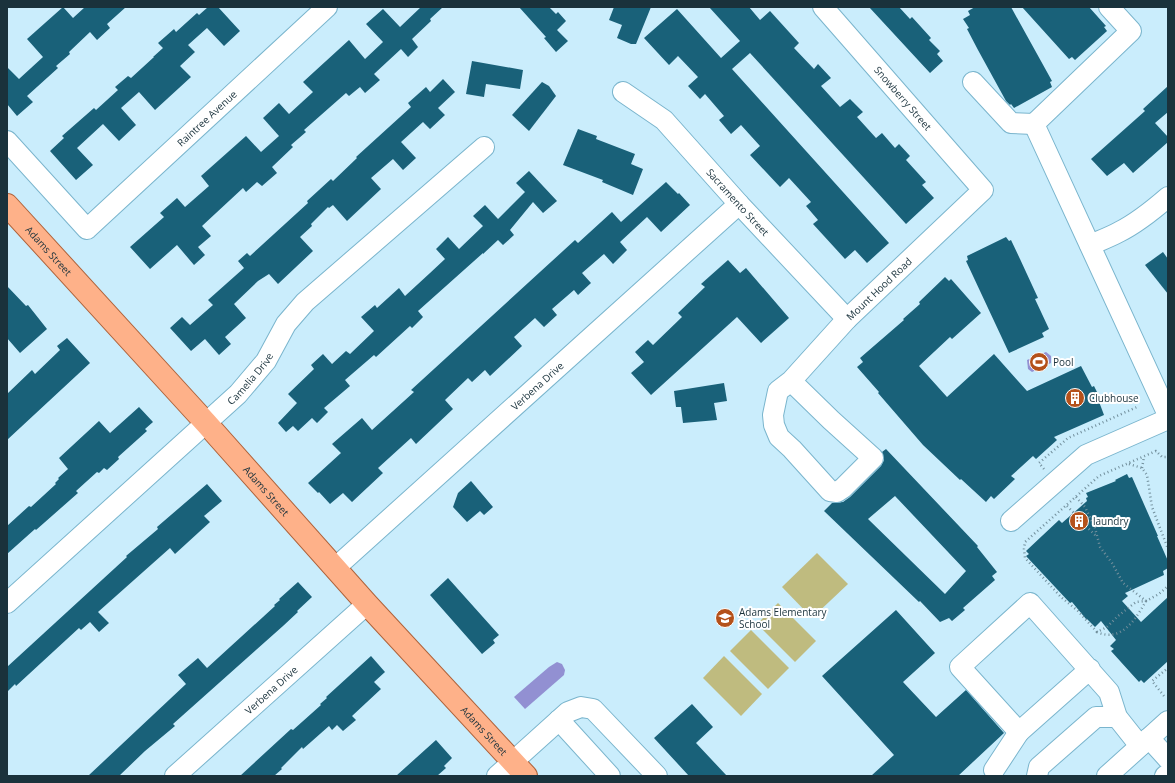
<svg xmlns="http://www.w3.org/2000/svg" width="1175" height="783" font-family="'Open Sans',sans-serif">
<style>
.green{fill:#bfbb7f}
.water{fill:#9290d2}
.building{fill:#196179;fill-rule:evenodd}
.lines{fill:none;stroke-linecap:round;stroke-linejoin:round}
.minor-casing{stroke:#7ab5cd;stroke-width:22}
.major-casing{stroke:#ae633b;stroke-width:24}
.path{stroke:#728f9c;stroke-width:2.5;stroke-dasharray:1 3;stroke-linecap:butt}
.minor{stroke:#fff;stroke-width:20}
.major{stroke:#feb189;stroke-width:22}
.labels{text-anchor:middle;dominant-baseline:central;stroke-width:4;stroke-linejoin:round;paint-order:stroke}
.street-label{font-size:10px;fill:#1a323c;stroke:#fff}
.poi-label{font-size:10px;fill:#1a323c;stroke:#fff;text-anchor:start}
</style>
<rect width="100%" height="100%" fill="#caedfc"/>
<g class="green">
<path d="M817,553L848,584L812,618L782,587Z"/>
<path d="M778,603L816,641L795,662L757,624Z"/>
<path d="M751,630L789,668L768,689L730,651Z"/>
<path d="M724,656L762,694L741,716L703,678Z"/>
</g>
<g class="water">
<path d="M1046,352L1051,356V363L1032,372L1028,369L1027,360Z"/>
<path d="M557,662L562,664L565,670L564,675L525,709L514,697L549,667Z"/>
</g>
<g class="building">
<path d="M63,7L73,18L85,7H126L107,24L110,28L97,40L90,32L69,52L70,54L56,66L58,68L27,96L33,102L17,116L7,104V67L19,79L43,57L27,39Z"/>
<path d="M208,7H218L240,31L224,46L207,28L188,45L195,52L180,66L191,77L155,110L139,92L121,108L136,125L119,141L103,124L77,148L93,165L76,180L50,151L64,138L62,136L94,108L96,110L118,90L115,87L128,76L131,78L154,57H153L163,48L158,43L174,29L176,32L197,13L199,15Z"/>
<path d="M421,7H443L430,19L431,21L412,39L418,47L408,57L401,49L374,74L380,80L365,93L360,87L349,96L346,93L304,130L306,132L291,145L293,147L272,167L277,173L262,186L257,182L246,192L243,188L202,226L211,236L198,247L205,255L194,265L177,245L150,269L130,247L164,217L160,213L177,198L185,207L209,186L201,176L246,136L261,152L279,136L263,118L279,103L289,114L313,92L303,82L349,40L365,59L383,42L366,24L383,9L400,27Z"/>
<path d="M519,7H549L556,14L558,12L566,21L557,30L568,41L556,52L544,38L546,37Z"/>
<path d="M614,7H651L636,44H631L617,38L622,25L609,20Z"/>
<path d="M709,7H749L760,20L770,11L799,43L794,48L814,69L818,64L831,78L821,86L840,107L850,99L863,112L857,117L876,138L882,133L895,148L899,144L910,156L906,160L926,182L922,185L934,198L906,224L750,53L732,69L889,243L867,263L855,250L845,259L813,224L818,220L806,206L811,202L789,178L780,187L750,155L760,146L741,125L731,134L719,120L724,116L705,94L700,99L688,86L698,77L678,56L669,65L644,38L677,9L721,58L740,41Z"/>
<path d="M869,7H899L910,19L912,17L931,38L929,40L940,51L937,54L943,61L930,73Z"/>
<path d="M975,7H1011L1052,81L1050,82L1052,87L1014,108L1011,104L1010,105L1006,101L978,50L967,29L969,28L963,19L970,15L968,11Z"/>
<path d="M1022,7H1089L1106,26L1104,27L1107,31L1075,60L1072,57L1069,59Z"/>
<path d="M472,61L523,70L520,89L486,84L484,97L466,94Z"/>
<path d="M443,79L455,92L438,108L445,115L430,129L423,122L401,142L416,158L403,170L393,159L371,178L381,189L347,221L333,205L329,208L328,207L311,224L312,226L300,237L313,251L278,284L269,274L258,281L234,304L246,318L225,337L231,344L219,355L205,339L191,351L170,328L182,317L190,325L213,305L208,300L244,268L238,261L247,253L250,256L308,203L307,201L331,179L333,181L357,158L356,157L411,107L408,103L426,87L430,92Z"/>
<path d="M542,82L549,86L556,96L529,131L512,115Z"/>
<path d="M1168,86V112L1155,123L1168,137V142L1133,173L1124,163L1107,176L1091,159L1145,111L1143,109Z"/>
<path d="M578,129L597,136L596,139L635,154L631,164L643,169L633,195L602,182L603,180L563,165Z"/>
<path d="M529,171L557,201L543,213L533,202L510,230L514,235L503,245L498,240L483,254V253L418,311L423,317L412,328L410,326L376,357L374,355L345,380L350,386L324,408L328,412L317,423L312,418L298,431L293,426L286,432L278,423L297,403L288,394L314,369L311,365L323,354L332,364L346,351L350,354L374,331L361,317L375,305L377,308L399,288L405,296L430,273L445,259L436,249L448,237L459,249L483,226L473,216L485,205L498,219L525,192L516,183Z"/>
<path d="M666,182L678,194L679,193L690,205L661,232L647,217L620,242L627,250L613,264L604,254L582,273L591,283L578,295L574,290L552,309L557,315L544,327L535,318L514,337L522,346L490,376L485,370L472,382L468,378L445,400L453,409L416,444L411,438L378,468L383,473L352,502L343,493L330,504L319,492L318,493L308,483L341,453L332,444L362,418L372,430L414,392L411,390L575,240L578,243L612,212L621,222Z"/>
<path d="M1006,237L1009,241L1011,240L1020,259L1038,298L1035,299L1049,329L1042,333L1044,337L1009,353L966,261L968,260L967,256Z"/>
<path d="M1163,252L1168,259V294L1145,265Z"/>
<path d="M728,260L740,273L746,268L789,318L761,343L737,317L651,395L631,373L644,362L635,352L648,340L653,345L682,317L678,313L705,287L701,284Z"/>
<path d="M945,277L949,281L951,279L981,313L952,339L950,337L919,366L947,397L994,354L1027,391L1081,366L1092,387L1094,386L1100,398L1098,399L1104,415L1054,437L1057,440L1036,459L1033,456L1011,476L1015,479L994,499L991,496L986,502L961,479L960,480L923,445L878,393L879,392L857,367L863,362L860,358L904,320L903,319L920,304L919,302Z"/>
<path d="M7,286L26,306L28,305L47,329L20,353L7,338Z"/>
<path d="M67,338L90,363L7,440V394L32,370L35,374L60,350L57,346Z"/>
<path d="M724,383L727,401L714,403L717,420L683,423L681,407H676L674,391Z"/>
<path d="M139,407L153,422L145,429L147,431L118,457L119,459L107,470L104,468L99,473L97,472L76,491L78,493L36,530L35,529L7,554V526L29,506L31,507L56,484L55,483L59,479L58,478L68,469L59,458L99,421L110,433Z"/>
<path d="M886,449L978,546L977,547L997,572L992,576L995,580L963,608L965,610L952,621L949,618L940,622L920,601L919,602L824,511L832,503L843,502L850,497L881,466L884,460L882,452ZM895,496L966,571L945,594L868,519Z"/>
<path d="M1127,474L1129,478L1132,477L1158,536H1157L1168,561V568L1163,571L1164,575L1125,593L1128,596L1122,601L1141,622L1168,597V661L1144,683L1141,680L1139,682L1111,651L1114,649L1110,646L1116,640L1101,621L1095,627L1087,619H1086L1072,602L1070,603L1026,556L1029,554L1026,551L1059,520L1062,523L1087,501L1086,498L1088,497L1086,493L1116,481L1115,480Z"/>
<path d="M471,481L493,507L484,515L480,511L467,522L453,507L458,493Z"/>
<path d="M207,484L222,501L204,516L210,522L175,554L170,548L98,612L109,623L99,632L90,622L81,630L79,628L16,686L15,684L7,692V667L127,557L126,556L158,529L157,527Z"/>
<path d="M448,578L499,635L493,640L495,643L482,654L430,595Z"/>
<path d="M298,582L312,597L297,611L298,612L283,626L173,724L175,726L145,751L119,776H88L186,684L178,675L198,658L207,668L275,606L274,605L280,600L279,599Z"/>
<path d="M896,610L935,653L903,682L936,717L966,690L1004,733L958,776H871L894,755L822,676Z"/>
<path d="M371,656L385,672L374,682L381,689L352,716L356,720L343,731L337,725L332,730L329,726L303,749L302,747L281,768L282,769L274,776H240L291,729L293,730L321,705L320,704L327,698L326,697Z"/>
<path d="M692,704L713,727L696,743L727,776H689L654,738Z"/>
<path d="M436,740L452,758L444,766L446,768L437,776H396Z"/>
</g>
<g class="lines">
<g class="minor-casing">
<g id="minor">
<path d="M1109,7L1131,31L1034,124L1168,415"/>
<path d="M973,82L1011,123L1034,124"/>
<path id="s1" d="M623,92L664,120L739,204L847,319"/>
<path id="s2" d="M7,141L87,229L327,7"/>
<path d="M1090,245C1099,241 1110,237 1119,232C1137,223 1153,210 1168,197"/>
<path id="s3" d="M791,381L831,420L873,458L843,488L837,492L830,491L792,449L779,437L774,425L773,415L778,391L791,381L847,319L983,190L823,7"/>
<path d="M1011,521L1086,455L1168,419"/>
<path id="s4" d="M335,568L739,204"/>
<path id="s5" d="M7,603L238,394L266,361L286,324L305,302L484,147"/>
<path d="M1090,669L1019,732L960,667L1030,603L1109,692L1117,717L1140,746"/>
<path d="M559,720L610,776"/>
<path d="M1149,738L1168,759"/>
<path d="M994,770L1019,732"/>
<path id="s6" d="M175,776L367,604"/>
<path d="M497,776L568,712L581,707L593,709L657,776"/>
<path d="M1037,776L1039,767L1096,717H1117"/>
<path d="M1107,776L1168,721"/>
<path d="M1165,776L1168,774"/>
</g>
</g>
<g class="major-casing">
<g id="major">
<path id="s7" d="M7,205L206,423L367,604L526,776"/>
</g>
</g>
<g class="path">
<path d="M1129,464L1142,468L1147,475L1152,507L1168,549"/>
<path d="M1142,468L1144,457"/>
<path d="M1044,469L1039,463L1068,438L1137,407"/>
<path d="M1076,497L1085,507L1095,528L1100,547L1112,563L1123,583L1146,601L1159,594L1168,586"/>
<path d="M1067,506L1074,513"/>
<path d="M1086,526L1097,537"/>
<path d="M1146,601C1136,619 1121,643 1097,632L1107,627L1118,616L1136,602Z"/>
<path d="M1097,632L1078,611L1061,597L1025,558L1024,549L1025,542L1099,476L1156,451L1162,457H1168"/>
<path d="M1164,696L1152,681L1168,668"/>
</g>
<use href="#minor" class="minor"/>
<use href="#major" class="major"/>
</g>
<defs>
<g id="stadium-disc" transform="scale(1)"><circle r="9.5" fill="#b4511a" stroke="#fff"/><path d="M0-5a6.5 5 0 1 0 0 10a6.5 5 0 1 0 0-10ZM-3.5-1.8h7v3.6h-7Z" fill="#fff"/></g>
<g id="building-disc" transform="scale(1)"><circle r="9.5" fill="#b4511a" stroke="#fff"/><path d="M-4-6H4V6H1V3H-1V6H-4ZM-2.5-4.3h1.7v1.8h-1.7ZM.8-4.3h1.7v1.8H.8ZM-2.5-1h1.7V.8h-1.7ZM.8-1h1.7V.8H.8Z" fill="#fff"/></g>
<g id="school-disc" transform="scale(1)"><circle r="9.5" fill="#b4511a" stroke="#fff"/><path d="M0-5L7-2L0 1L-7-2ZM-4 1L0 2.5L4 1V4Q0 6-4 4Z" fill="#fff"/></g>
</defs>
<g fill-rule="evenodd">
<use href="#stadium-disc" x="1039" y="362"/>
<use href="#building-disc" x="1075" y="398"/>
<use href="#building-disc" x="1079" y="521"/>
<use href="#school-disc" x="725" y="618"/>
</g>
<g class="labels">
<g class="street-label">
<text transform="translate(903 98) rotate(49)">Snowberry Street</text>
<text stroke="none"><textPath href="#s2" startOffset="282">Raintree Avenue</textPath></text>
<text stroke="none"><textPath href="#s1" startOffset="160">Sacramento Street</textPath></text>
<text stroke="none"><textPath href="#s7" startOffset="62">Adams Street</textPath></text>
<text stroke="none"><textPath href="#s3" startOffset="435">Mount Hood Road</textPath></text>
<text stroke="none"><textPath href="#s5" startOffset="331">Camelia Drive</textPath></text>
<text stroke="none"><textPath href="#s4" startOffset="272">Verbena Drive</textPath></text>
<text stroke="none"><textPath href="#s7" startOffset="386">Adams Street</textPath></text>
<text stroke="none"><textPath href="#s6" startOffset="129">Verbena Drive</textPath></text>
<text stroke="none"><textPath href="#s7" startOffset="710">Adams Street</textPath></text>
</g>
<g class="poi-label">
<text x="1053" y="362">Pool</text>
<text x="1089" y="398">Clubhouse</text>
<text x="1093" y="521">laundry</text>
<text x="739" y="612">Adams Elementary<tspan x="739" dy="12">School</tspan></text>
</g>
</g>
<rect width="1175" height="783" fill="none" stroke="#1a323c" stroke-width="16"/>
</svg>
